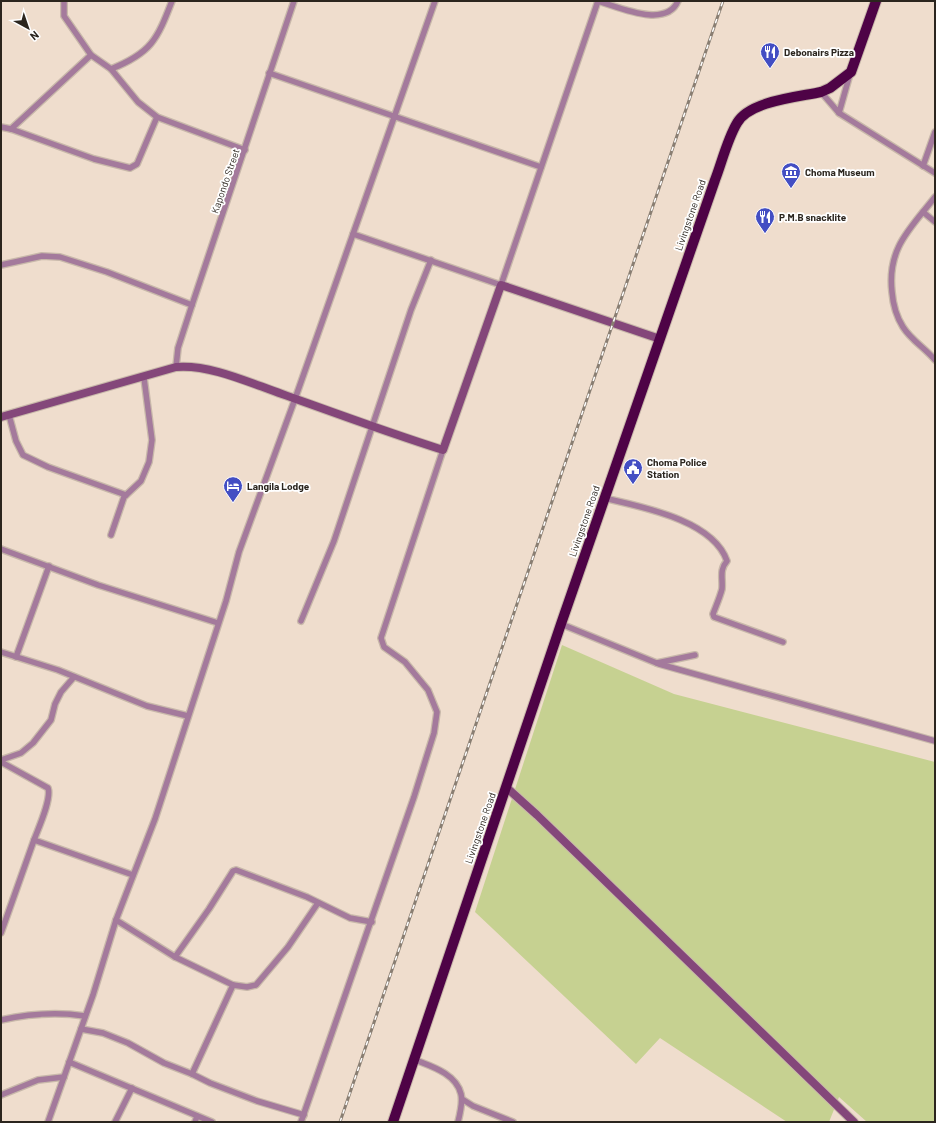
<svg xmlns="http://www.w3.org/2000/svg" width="936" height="1123" font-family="Barlow,sans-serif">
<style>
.green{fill:#c6d191}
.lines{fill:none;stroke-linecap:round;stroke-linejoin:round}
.street-casing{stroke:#c8b8aa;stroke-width:8}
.secondary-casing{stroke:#c8b8aa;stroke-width:10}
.highway-casing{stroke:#c8b8aa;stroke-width:12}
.street{stroke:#a47a9c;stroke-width:5.5}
.secondary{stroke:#84477a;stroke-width:8}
.highway{stroke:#4e0346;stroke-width:10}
.rail-casing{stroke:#897e72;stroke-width:3}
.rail{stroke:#fff;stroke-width:1.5;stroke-dasharray:4.5;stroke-linecap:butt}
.labels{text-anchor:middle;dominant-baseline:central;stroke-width:3.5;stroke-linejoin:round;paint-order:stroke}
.poi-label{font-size:10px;font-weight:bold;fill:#2b251e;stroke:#fff;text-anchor:start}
.street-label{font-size:10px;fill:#2b251e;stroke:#fff}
</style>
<rect width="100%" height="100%" fill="#efddcd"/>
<path class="green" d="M562,645L674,694L935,762V1122H867L839,1097L829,1122H787L660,1038L636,1064L475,912Z"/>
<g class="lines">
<g class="street-casing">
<g id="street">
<path d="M64,1V16L91,55"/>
<path d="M598,1C619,7 666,29 678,1"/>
<path d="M111,69C151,53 157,40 172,1"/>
<path d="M269,73L541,167"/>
<path d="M821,92L839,113L850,74"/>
<path d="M839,113L935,173"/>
<path d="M1,127L11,129L94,159L130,168L137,164L157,117"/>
<path d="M11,129L91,55L111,69L138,102L157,117L245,150"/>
<path d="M923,166L935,132"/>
<path d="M935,197C910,229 887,248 892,292C893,304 896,316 903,327C911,340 925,348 935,360"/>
<path d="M923,212L935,222"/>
<path d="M353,234L501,285L598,1"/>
<path d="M1,265L42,256L60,257L107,272L192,305"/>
<path d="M176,367L178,348L192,305L294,1"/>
<path d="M9,415L16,441L23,455L48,467L126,495"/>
<path d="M604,498C642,507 713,520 727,561C719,570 723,578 722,589C720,597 716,606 713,614L714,617L783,642"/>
<path d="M111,535L124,497L141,481L149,462L152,440L144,378"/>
<path d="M1,549L98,585L218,623"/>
<path d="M301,621L334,541L411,310L431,260"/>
<path d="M561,624L659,664L935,741"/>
<path d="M1,652L58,670L147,706L188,716"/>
<path d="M16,657L49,566"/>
<path d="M657,663L695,655"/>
<path d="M1,760L21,753L33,743L51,720L55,704L61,692L74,677"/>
<path d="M1,762L48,788C52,799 38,829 34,840"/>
<path d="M116,920L175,957L233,985L192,1074"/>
<path d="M1,933L34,840L133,875"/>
<path d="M175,957L209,909L233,871L236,870L307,897L350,918L372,922"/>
<path d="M233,985L247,987L256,985L288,947L318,903"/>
<path d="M1,1020C28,1014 58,1012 85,1016"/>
<path d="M81,1029L103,1033L128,1043L164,1063L192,1074L210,1083L257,1101L304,1115"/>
<path d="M413,1059C430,1066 456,1073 461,1094C463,1102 460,1114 458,1122"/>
<path d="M69,1062L212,1122"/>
<path d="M1,1095L38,1080L64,1077"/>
<path d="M462,1099L473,1106L513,1122"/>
<path d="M48,1122L93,995L116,920L155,819L226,601L239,552L295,399L435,1"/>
<path d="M115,1122L132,1088"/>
<path d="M195,1122L197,1116"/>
<path d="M301,1122L414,797L434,733L437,712L428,690L405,662L384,647L381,638L443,450"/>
</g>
</g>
<g class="secondary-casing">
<g id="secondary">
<path d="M1,417L176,367C210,364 250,383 282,394C335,413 389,433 443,450L501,285L660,339"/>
<path d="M507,788L537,815L854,1122"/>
</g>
</g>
<g class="highway-casing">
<path id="highway" d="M393,1122L561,624L715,180C722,162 727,140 737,123C749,101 798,97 821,92L830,88L851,72L876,1"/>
</g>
<use href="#street" class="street"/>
<use href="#secondary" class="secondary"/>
<use href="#highway" class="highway"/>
<g class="rail-casing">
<path id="rail" d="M340,1122L723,1"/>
</g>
<use href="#rail" class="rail"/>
</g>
<defs>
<g id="restaurant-pin" transform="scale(1)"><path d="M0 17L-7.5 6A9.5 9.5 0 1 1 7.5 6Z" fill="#434ec3" stroke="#fff"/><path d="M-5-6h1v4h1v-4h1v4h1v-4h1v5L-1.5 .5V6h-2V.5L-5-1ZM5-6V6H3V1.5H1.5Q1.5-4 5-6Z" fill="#fff"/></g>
<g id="museum-pin" transform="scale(1)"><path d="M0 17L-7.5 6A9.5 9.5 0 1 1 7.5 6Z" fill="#434ec3" stroke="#fff"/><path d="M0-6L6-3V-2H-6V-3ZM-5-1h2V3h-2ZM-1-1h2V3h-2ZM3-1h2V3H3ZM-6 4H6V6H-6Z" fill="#fff"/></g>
<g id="civic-pin" transform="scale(1)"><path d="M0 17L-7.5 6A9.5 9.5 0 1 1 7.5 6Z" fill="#434ec3" stroke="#fff"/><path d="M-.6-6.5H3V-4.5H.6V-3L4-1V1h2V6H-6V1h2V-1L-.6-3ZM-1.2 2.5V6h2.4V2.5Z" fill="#fff"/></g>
<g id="hotel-pin" transform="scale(1)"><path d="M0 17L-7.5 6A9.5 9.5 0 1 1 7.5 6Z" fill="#434ec3" stroke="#fff"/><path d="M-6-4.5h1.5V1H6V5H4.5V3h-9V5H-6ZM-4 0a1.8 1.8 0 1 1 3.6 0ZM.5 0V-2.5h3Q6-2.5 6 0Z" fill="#fff"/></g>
</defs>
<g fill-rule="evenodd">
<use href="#restaurant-pin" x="770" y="52"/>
<use href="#museum-pin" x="791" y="172"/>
<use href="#restaurant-pin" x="765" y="217"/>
<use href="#civic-pin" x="633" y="468"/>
<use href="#hotel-pin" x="233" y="486"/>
</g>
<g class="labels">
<g class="poi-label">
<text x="784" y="52">Debonairs Pizza</text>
<text x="805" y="172">Choma Museum</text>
<text x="779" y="217">P.M.B snacklite</text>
<text x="647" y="462">Choma Police<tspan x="647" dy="12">Station</tspan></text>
<text x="247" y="486">Langila Lodge</text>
</g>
<g class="street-label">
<text transform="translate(225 181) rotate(-71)">Kapondo Street</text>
<text transform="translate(690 215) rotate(-71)">Livingstone Road</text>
<text transform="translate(584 521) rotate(-71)">Livingstone Road</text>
<text transform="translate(480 828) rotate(-71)">Livingstone Road</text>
</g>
</g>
<rect width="936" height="1123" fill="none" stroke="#2b251e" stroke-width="4"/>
<g transform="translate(28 28) rotate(140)" stroke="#ffffff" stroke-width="3" paint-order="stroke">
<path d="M0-3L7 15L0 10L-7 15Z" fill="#2b251e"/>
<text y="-6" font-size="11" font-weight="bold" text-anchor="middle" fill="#2b251e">N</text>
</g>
</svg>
